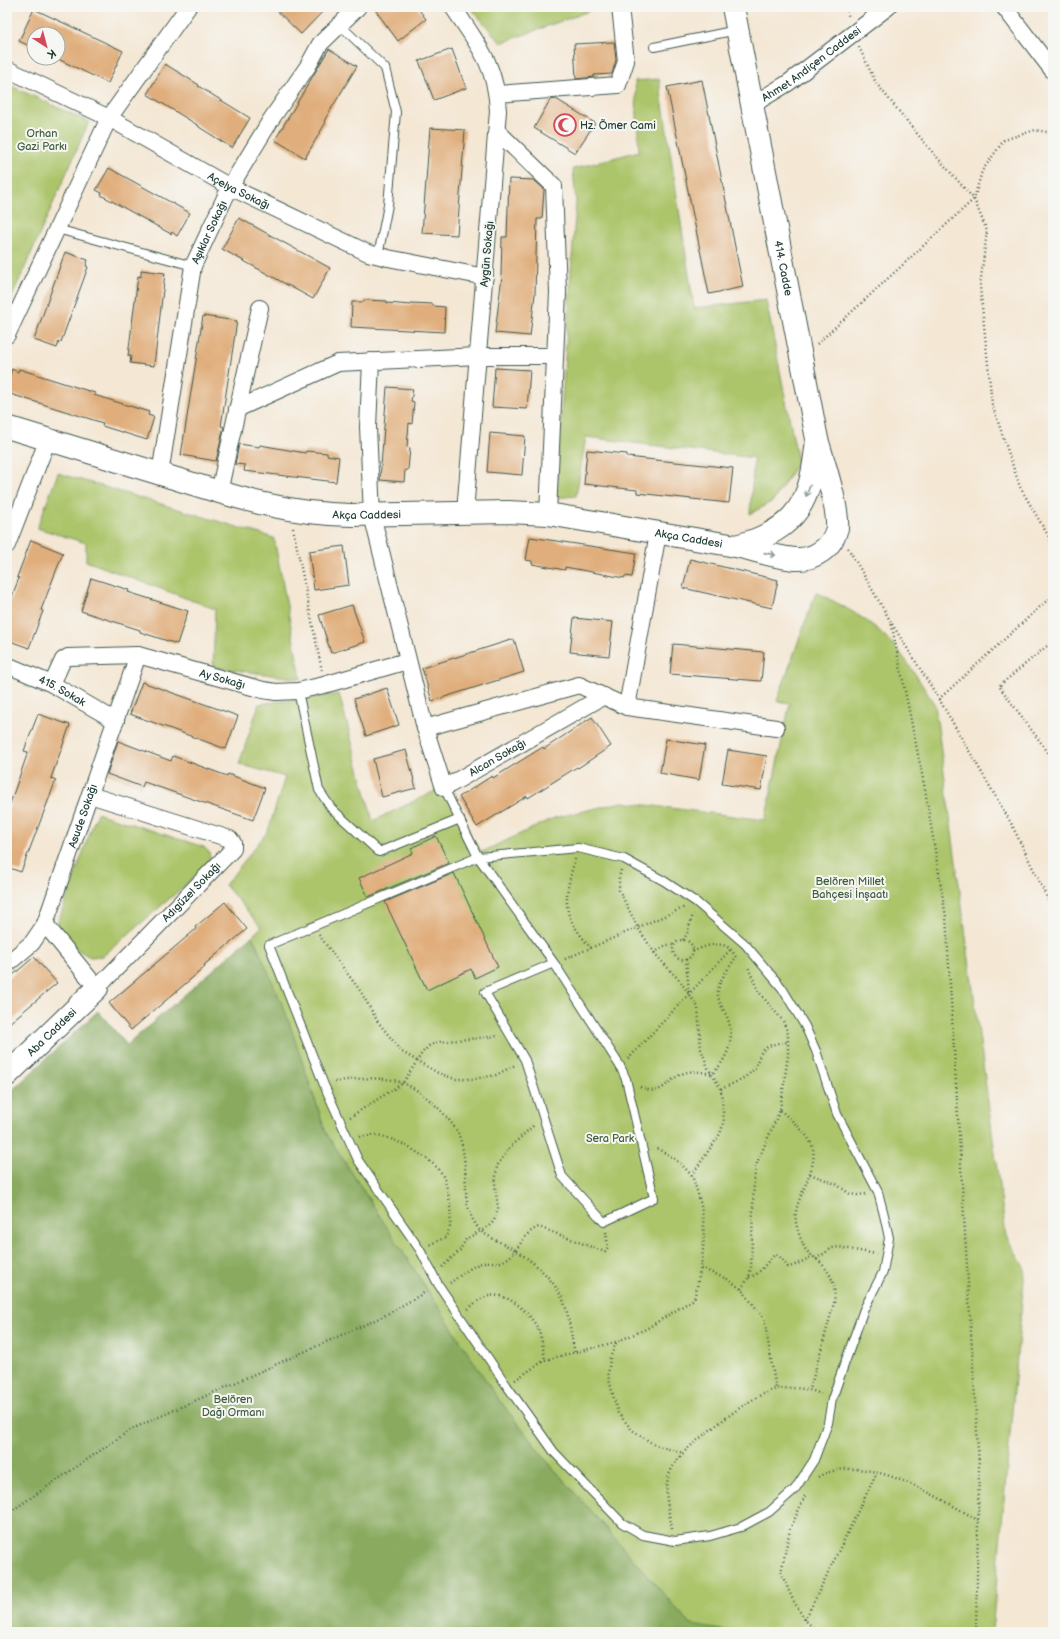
<svg xmlns="http://www.w3.org/2000/svg" width="1060" height="1639" font-family="'Balsamiq Sans',sans-serif">
<style>
.green{fill:#acc56b;stroke:#668150}
.forest{fill:#89aa5f;stroke:#54744a}
.building{fill:#e0ae7c}
.lines{fill:none;stroke-linecap:round;stroke-linejoin:round}
.lane-casing{stroke:#3f564c;stroke-width:10}
.street-casing{stroke:#3f564c;stroke-width:18}
.secondary-casing{stroke:#3f564c;stroke-width:24}
.path{stroke:#3f564c;stroke-width:2.5;stroke-dasharray:1 3;stroke-linecap:butt}
.lane{stroke:#fff;stroke-width:8}
.street{stroke:#fff;stroke-width:16}
.secondary{stroke:#fff;stroke-width:22}
.oneway{stroke:#8f9e9a}
.labels{text-anchor:middle;dominant-baseline:central;stroke-width:4;stroke-linejoin:round;paint-order:stroke}
.street-label{font-size:11px;fill:#1f3d34;stroke:#f6f6f2}
.poi-label{font-size:11px;fill:#1f3d34;stroke:#f6f6f2;text-anchor:start}
.park-label{font-size:11px;fill:#425f42;stroke:#f6f6f2}
</style>
<rect width="100%" height="100%" fill="#f6f6f2"/>
<filter id="ink" filterUnits="userSpaceOnUse"><feTurbulence type="fractalNoise" baseFrequency=".025" numOctaves="2"/><feDisplacementMap in="SourceGraphic" scale="8" xChannelSelector="R" yChannelSelector="G"/><feConvolveMatrix kernelMatrix="1 2 1 2 8 2 1 2 1" color-interpolation-filters="sRGB"/></filter>
<filter id="wash" filterUnits="userSpaceOnUse"><feTurbulence type="fractalNoise" baseFrequency=".012" numOctaves="4" result="noise"/><feDisplacementMap in="SourceGraphic" scale="16" xChannelSelector="R" yChannelSelector="G"/><feGaussianBlur stdDeviation="0.9" result="paint"/><feColorMatrix in="noise" values="0 0 0 0 0 0 0 0 0 0 0 0 0 0 0 0 0 1.4 0 .05"/><feComposite in="paint" operator="in"/></filter>
<g filter="url(#wash)">
<rect width="100%" height="100%" fill="#f4e7d4"/>
<g class="green">
<path d="M470,7H600L501,43Z"/>
<path d="M659,79L694,308L766,300L798,462L773,501L750,514L754,458L586,437L576,496L555,498L576,202L573,169L639,151L635,81Z"/>
<path d="M7,84L89,122L7,308Z"/>
<path d="M58,473L274,538L301,679L213,667L215,609L86,561V543L37,528Z"/>
<path d="M816,592C841,605 869,619 888,639C907,658 920,683 935,705L1006,1236L1025,1269L992,1632H732L691,1625L546,1460L496,1396L326,1133L314,1096L258,948L252,936L261,927L225,885L268,831L285,777L239,764L259,704L339,694L373,821L447,785L472,839L482,852L554,818L622,802L765,820L790,703L777,701Z"/>
<path d="M97,813L204,847L209,852L210,858L204,869L103,956L90,957L68,944L57,925Z"/>
</g>
<path class="forest" d="M252,936L258,948L287,1016L326,1133L496,1396L546,1460L691,1625L732,1632H7V1095L98,1011L127,1045Z"/>
<g id="blocks">
<g class="building">
<path d="M273,7H327L301,34Z"/>
<path d="M373,7H417L426,19L398,41Z"/>
<path d="M34,9L123,51L108,83L58,59V34H34V48L19,41Z"/>
<path d="M614,42L616,60L612,74L594,75V77L576,79L574,44Z"/>
<path d="M329,49L357,66L324,121L326,122L305,158L275,140Z"/>
<path d="M452,49L466,88L434,100L419,61Z"/>
<path d="M165,64L199,85L198,86L250,118L232,148L199,127V126L147,94Z"/>
<path d="M702,80L743,287L709,294L667,87Z"/>
<path d="M556,99L595,123L575,153L534,128L550,100Z"/>
<path d="M430,128L465,130L457,235L422,233Z"/>
<path d="M109,168L190,213L177,236L172,232L171,234L101,195L102,193L96,190Z"/>
<path d="M509,179L534,180L544,189L542,219H537L535,294L530,336L495,333L502,276H501L502,237H507Z"/>
<path d="M239,218L330,268L313,299L222,249Z"/>
<path d="M65,252L88,260L86,266L88,267L61,342L59,341L57,348L34,340Z"/>
<path d="M141,270L165,273L154,366L130,363L131,356H128L138,276L141,277Z"/>
<path d="M364,300L387,301V303L411,305V303L433,304V306L445,307L444,332L351,327L352,302H364Z"/>
<path d="M203,316L237,321L221,426L224,427L216,461L181,455Z"/>
<path d="M495,368L530,370L527,409L492,407Z"/>
<path d="M12,369L18,372L19,369L95,393L94,395L149,412L148,415L154,417L147,440L102,426L103,423L7,393V384Z"/>
<path d="M387,387L413,389L411,401L414,402L412,424L409,423L407,447L410,448L408,470H405L404,482L380,480Z"/>
<path d="M490,433L525,436L522,475L487,472Z"/>
<path d="M239,444L259,447L260,445L305,453L306,451L327,453V455L339,457L336,482L244,471L245,465L235,464Z"/>
<path d="M587,450L627,454V457L733,468L729,503L637,493V490L584,484Z"/>
<path d="M530,537L636,553L632,577L625,576L624,578L565,567V570L532,564V561L526,560Z"/>
<path d="M31,540L63,553L41,610L43,611L29,648L7,640V609L19,578L17,577Z"/>
<path d="M344,546L349,585L314,590L309,551Z"/>
<path d="M690,559L778,580L772,608L683,588Z"/>
<path d="M91,578L129,590L128,592L188,611L177,644L140,632V630L81,611Z"/>
<path d="M352,605L365,642L331,653L319,615Z"/>
<path d="M574,618L613,622L609,656L570,652Z"/>
<path d="M514,639L524,672L432,701L422,668Z"/>
<path d="M673,644L764,652L761,681L670,674Z"/>
<path d="M142,682L238,716L226,749L130,714Z"/>
<path d="M387,688L399,725L366,736L354,699Z"/>
<path d="M38,714L70,725L51,778L56,780L21,872L7,867V812L28,752L24,751Z"/>
<path d="M592,717L611,746L578,768L577,767L528,798L527,796L477,827L459,797L492,776L493,778L543,747L544,749Z"/>
<path d="M666,739L705,745L699,780L660,773Z"/>
<path d="M118,741L171,761L173,756L227,776L228,774L265,788L253,820L144,782L142,787L107,774Z"/>
<path d="M406,750L416,788L382,797L373,759Z"/>
<path d="M728,750L767,756L761,790L722,784Z"/>
<path d="M436,836L449,863L368,897L359,878L413,853L411,848Z"/>
<path d="M454,873L498,967L475,978L471,969L427,990L385,902Z"/>
<path d="M225,902L247,929L204,965L205,967L131,1030L109,1003L196,929L195,927Z"/>
<path d="M34,957L57,983L7,1025V980Z"/>
</g>
</g>
</g>
<g filter="url(#ink)">
<use href="#blocks" fill-opacity="0" stroke="#3f564c" stroke-width="1"/>
<g class="lines">
<g class="lane-casing">
<g id="lane">
<path d="M340,25L385,68L396,112L388,205L378,256"/>
<path d="M654,47L737,30"/>
<path d="M57,229L193,266"/>
<path d="M298,691L319,790L331,808L379,852L460,819"/>
<path d="M444,788L478,857L554,963L620,1066L626,1079L654,1198L604,1222L562,1176L525,1060L485,992L554,963"/>
<path d="M578,848L624,859L664,881L696,902L745,944L782,988L805,1026L816,1051L837,1114L878,1192L884,1215L889,1238L883,1272L864,1309L832,1399L828,1423L814,1460L795,1489L769,1512L741,1527L710,1536L675,1541L643,1535L622,1523L554,1452L507,1386L438,1284L420,1250L358,1160L324,1085L269,945L478,857Z"/>
</g>
</g>
<g class="street-casing">
<g id="street">
<path d="M453,7C478,45 496,64 498,111L465,512"/>
<path d="M1004,7L1053,71"/>
<path id="s1" d="M7,69L109,118L230,187L368,253L388,258L485,277"/>
<path d="M497,94L618,85L626,61L620,7"/>
<path id="s2" d="M752,105L788,83L888,7"/>
<path d="M497,131L554,186L558,292L548,514"/>
<path d="M7,335L109,118L188,7"/>
<path id="s3" d="M371,361L368,427L372,515L425,728L444,788L604,696"/>
<path d="M237,409L338,363L478,356H555"/>
<path id="s4" d="M160,474L193,266L230,187L272,118L308,66L320,44L358,7"/>
<path d="M219,492L260,308"/>
<path d="M7,545L48,439"/>
<path id="s5" d="M7,665L52,684L116,721"/>
<path id="s6" d="M52,684L63,660L68,657L138,655L263,690L276,692L298,691L324,685L407,661"/>
<path d="M627,707L658,533"/>
<path d="M425,728L579,685L627,707L776,728"/>
<path id="s7" d="M45,924L97,988L233,849V843L230,839L90,795"/>
<path id="s8" d="M7,964L32,943L45,924L138,655"/>
</g>
</g>
<g class="secondary-casing">
<g id="secondary">
<path id="s9" d="M733,7L817,439C823,460 839,508 837,528C835,537 829,546 822,551C815,556 807,559 799,559C780,559 755,550 736,546C800,529 811,500 817,439"/>
<path id="s10" d="M7,427C59,443 112,459 164,475C228,495 283,514 351,515L508,512L548,514L736,546"/>
<path id="s11" d="M7,1075L97,988"/>
</g>
</g>
<g class="path">
<path d="M846,7L849,18"/>
<path d="M859,47L876,83L928,147L974,199L987,231L980,286L992,404L1020,487L1053,544"/>
<path d="M817,344L974,199L982,171L1004,140L1035,130L1053,133"/>
<path d="M293,528L322,671"/>
<path d="M848,548L891,622L925,789L946,917L979,1466L976,1632"/>
<path d="M892,624L939,699L1053,595"/>
<path d="M1053,641L999,686L1053,759"/>
<path d="M939,699L1011,823L1053,910"/>
<path d="M575,859C570,877 562,903 571,920C576,930 584,940 591,948"/>
<path d="M621,870L619,878V890L638,928L656,955L680,981L698,1007L701,1049L708,1068L721,1089L724,1122L720,1134L692,1175"/>
<path d="M319,935L361,992L378,1022L402,1052L438,1073L455,1079H474L496,1075L515,1065"/>
<path d="M683,940L687,934L693,914"/>
<circle cx="683" cy="950" r="10"/>
<path d="M654,953L666,945H675"/>
<path d="M565,959L685,907"/>
<path d="M686,959L689,992"/>
<path d="M628,1059L731,949"/>
<path d="M335,1082C353,1078 385,1076 403,1083C423,1091 448,1115 458,1133C461,1140 463,1150 464,1157C468,1184 461,1206 479,1229C482,1234 506,1245 513,1249C533,1261 553,1278 563,1300C569,1313 571,1337 575,1353"/>
<path d="M640,1087C664,1098 665,1080 684,1073C693,1070 702,1072 712,1074C729,1058 737,1034 725,1013C721,1005 717,998 718,990C720,978 730,967 736,957C734,955 733,951 730,949C721,940 703,946 693,952"/>
<path d="M721,1089C732,1084 747,1078 754,1069C757,1066 757,1061 759,1057C764,1045 775,1043 788,1042"/>
<path d="M780,1110C820,1145 821,1149 800,1198C796,1208 794,1217 797,1227C799,1234 802,1244 806,1250C810,1255 817,1259 822,1264C833,1277 836,1286 834,1303L810,1389"/>
<path d="M350,1117L403,1083L422,1053L429,1046L438,1042L498,1036"/>
<path d="M360,1137C365,1136 371,1135 376,1135C394,1137 429,1157 440,1171C448,1182 452,1212 450,1225C450,1229 447,1233 446,1237L429,1245"/>
<path d="M810,1174L836,1184L850,1194L857,1195L867,1194"/>
<path d="M816,1259L832,1248L839,1247L876,1254"/>
<path d="M442,1267L460,1250L466,1239L488,1227L494,1221L498,1208L495,1185L497,1166L510,1147L534,1125"/>
<path d="M701,1268L727,1279L741,1289L764,1318L776,1389"/>
<path d="M749,1277C762,1274 765,1262 775,1255L779,1256L788,1267L793,1266L813,1256"/>
<path d="M450,1283C460,1276 472,1265 485,1262C491,1261 498,1264 503,1261C519,1254 521,1233 539,1227L605,1252L608,1247L606,1232"/>
<path d="M741,1289L749,1277L751,1267L754,1179L757,1163L780,1110L788,1056V1034L783,1021L758,991L748,967"/>
<path d="M468,1309C473,1305 478,1300 483,1298C504,1288 527,1310 537,1327C542,1336 543,1350 545,1360"/>
<path d="M616,1343L610,1358L608,1376L618,1413L632,1430L655,1445L683,1453"/>
<path d="M515,1380L545,1360L616,1342L646,1329L694,1299C703,1263 709,1227 697,1191C695,1185 694,1178 690,1174C680,1161 668,1154 654,1147"/>
<path d="M818,1477C865,1450 937,1497 978,1520"/>
<path d="M805,1496L790,1529L781,1573L793,1600L805,1620L818,1632"/>
<path d="M7,1514L132,1429L384,1316L429,1290"/>
<path d="M672,1529C669,1511 663,1493 669,1475C671,1468 679,1457 684,1452C700,1437 757,1391 777,1389C791,1387 808,1388 821,1394"/>
<path d="M805,1620L877,1472"/>
</g>
<use href="#lane" class="lane"/>
<use href="#street" class="street"/>
<use href="#secondary" class="secondary"/>
</g>
<defs><path id="oneway-shaft" d="M-6 0H5M1.5-3L5.5 0L1.5 3" fill="none" stroke-width="1.6" stroke-linecap="round" stroke-linejoin="round"/></defs>
<g class="oneway">
<use href="#oneway-shaft" transform="translate(808 491) rotate(110)"/>
<use href="#oneway-shaft" transform="translate(770 554) rotate(13)"/>
</g>
</g>
<defs>
<g id="mosque-ring" transform="scale(1.15)"><circle r="9.5" fill="#f6f6f2" stroke="#d1495b" stroke-width="1.5"/><path d="M3.5-4.9A6 6 0 1 0 3.5 4.9A5 5 0 1 1 3.5-4.9Z" fill="#d1495b"/></g>
</defs>
<g fill-rule="evenodd">
<use href="#mosque-ring" x="565" y="125"/>
</g>
<g class="labels">
<g class="street-label">
<text stroke="none"><textPath href="#s2" startOffset="72">Ahmet Andiçen Caddesi</textPath></text>
<text stroke="none"><textPath href="#s1" startOffset="262">Açelya Sokağı</textPath></text>
<text stroke="none"><textPath href="#s4" startOffset="248">Aşıklar Sokağı</textPath></text>
<text transform="translate(487 254) rotate(-85)">Aygün Sokağı</text>
<text stroke="none"><textPath href="#s9" startOffset="266">414. Cadde</textPath></text>
<text stroke="none"><textPath href="#s10" startOffset="372">Akça Caddesi</textPath></text>
<text stroke="none"><textPath href="#s10" startOffset="696">Akça Caddesi</textPath></text>
<text stroke="none"><textPath href="#s6" startOffset="190">Ay Sokağı</textPath></text>
<text stroke="none"><textPath href="#s5" startOffset="61">415. Sokak</textPath></text>
<text stroke="none"><textPath href="#s3" startOffset="498">Alcan Sokağı</textPath></text>
<text stroke="none"><textPath href="#s8" startOffset="170">Asude Sokağı</textPath></text>
<text stroke="none"><textPath href="#s7" startOffset="217">Adıgüzel Sokağı</textPath></text>
<text stroke="none"><textPath href="#s11" startOffset="62">Aba Caddesi</textPath></text>
</g>
<g class="poi-label">
<text x="580" y="125">Hz. Ömer Cami</text>
</g>
<g class="park-label">
<text x="42" y="133">Orhan<tspan x="42" dy="13">Gazi Parkı</tspan></text>
<text x="850" y="881">Belören Millet<tspan x="850" dy="13">Bahçesi İnşaatı</tspan></text>
<text x="610" y="1138">Sera Park</text>
<text x="233" y="1399">Belören<tspan x="233" dy="13">Dağı Ormanı</tspan></text>
</g>
</g>
<rect width="1060" height="1639" fill="none" stroke="#f6f6f2" stroke-width="24"/>
<g transform="translate(46 46) rotate(144)"><circle r="19" fill="#f6f6f2" stroke="#a0aca6"/>
<path d="M0-3L7 15L0 10L-7 15Z" fill="#d1495b"/>
<text y="-6" font-size="11" font-weight="bold" text-anchor="middle" fill="#1f3d34">K</text>
</g>
</svg>
